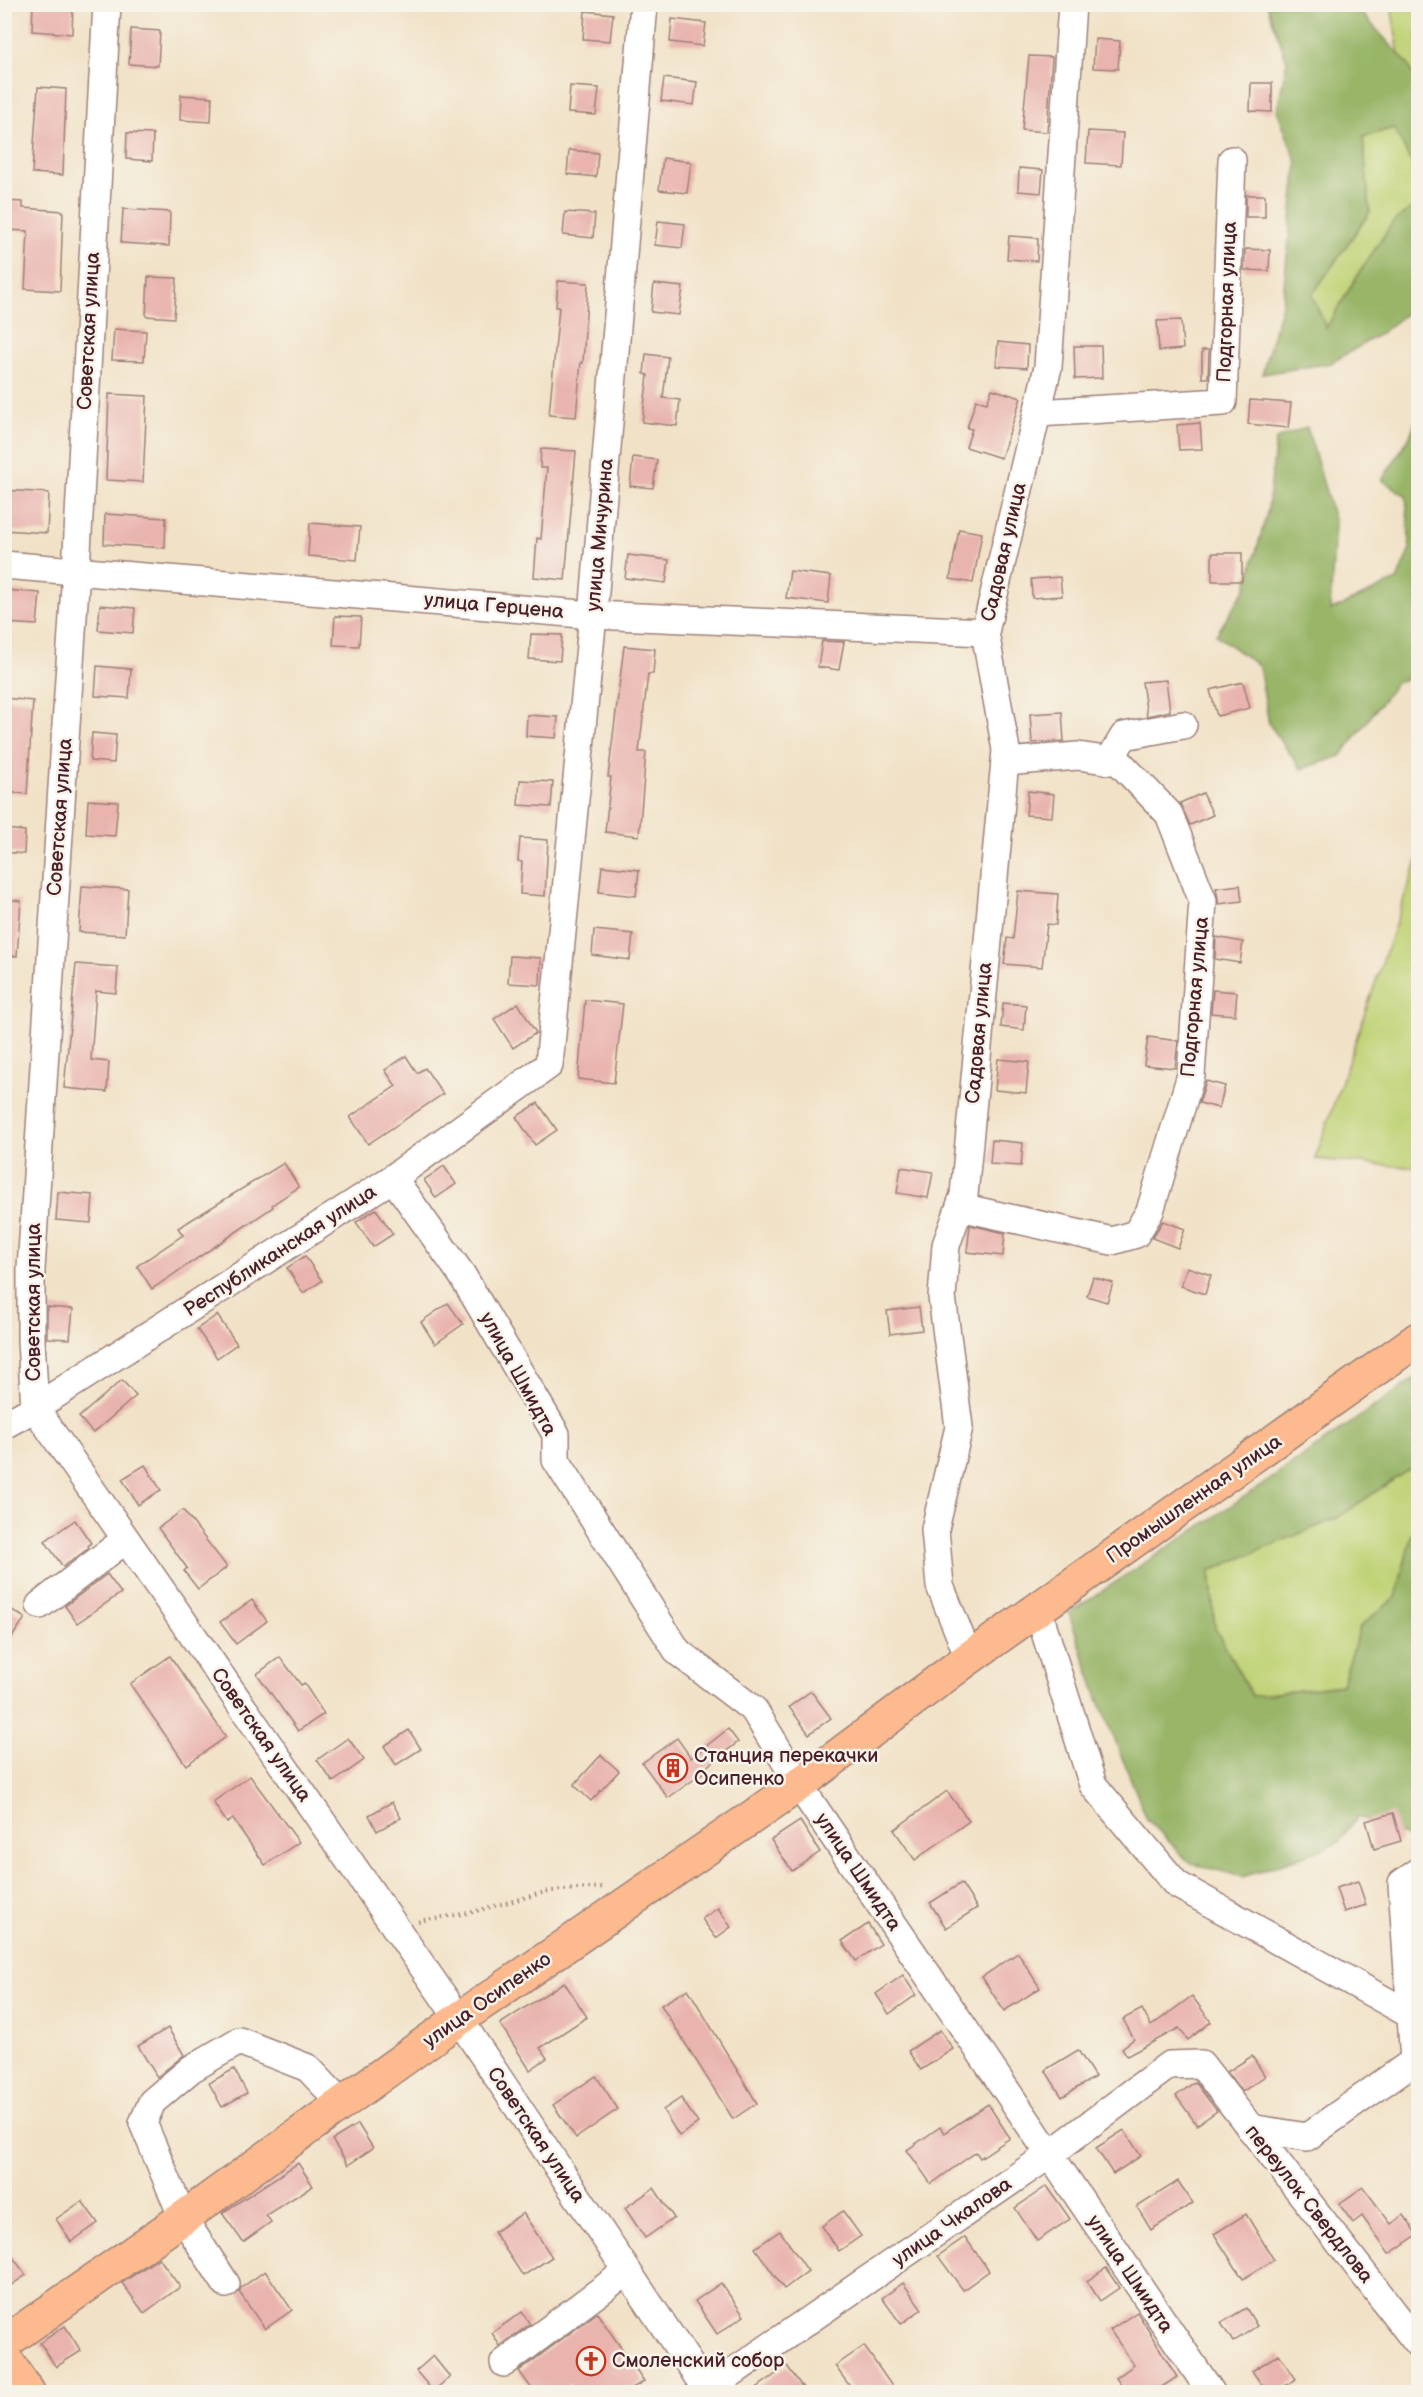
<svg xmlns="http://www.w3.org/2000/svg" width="1423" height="2397" font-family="'Balsamiq Sans',sans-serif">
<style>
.green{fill:#c0d377;stroke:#857951;stroke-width:1.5}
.forest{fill:#98b568;stroke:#716a4a;stroke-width:1.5}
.building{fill:#e9b4ae}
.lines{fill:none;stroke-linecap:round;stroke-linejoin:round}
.minor-casing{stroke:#9e8079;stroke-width:30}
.major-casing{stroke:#9e8079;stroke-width:36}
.path{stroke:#9e8079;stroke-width:4;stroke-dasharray:1.5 4.5;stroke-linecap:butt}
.minor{stroke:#fff;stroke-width:27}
.major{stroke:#fcba8e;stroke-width:33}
.labels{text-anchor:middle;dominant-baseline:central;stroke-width:5;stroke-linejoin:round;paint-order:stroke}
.street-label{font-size:20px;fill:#4a1f2b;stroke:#f7f3e8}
.poi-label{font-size:20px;fill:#4a1f2b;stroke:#f7f3e8;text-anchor:start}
</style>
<rect width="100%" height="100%" fill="#f7f3e8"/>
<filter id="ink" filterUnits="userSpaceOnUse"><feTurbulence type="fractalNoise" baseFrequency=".0167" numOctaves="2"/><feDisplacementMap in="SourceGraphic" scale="12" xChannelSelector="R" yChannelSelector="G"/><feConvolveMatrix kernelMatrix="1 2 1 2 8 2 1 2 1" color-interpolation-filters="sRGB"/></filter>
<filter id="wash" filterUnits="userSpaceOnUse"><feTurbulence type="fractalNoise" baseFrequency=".008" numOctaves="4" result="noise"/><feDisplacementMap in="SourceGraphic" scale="24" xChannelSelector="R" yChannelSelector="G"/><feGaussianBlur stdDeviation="1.35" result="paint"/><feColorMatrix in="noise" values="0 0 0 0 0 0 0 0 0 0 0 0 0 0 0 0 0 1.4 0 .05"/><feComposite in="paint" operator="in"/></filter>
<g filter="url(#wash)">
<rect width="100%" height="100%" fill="#f1e2c7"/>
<g class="green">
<path d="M1391,5H1418V172Z"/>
<path d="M1394,128L1418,175V203L1393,222L1356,278L1326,329L1312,295L1370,212L1363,137Z"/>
<path d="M1418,858V1168L1315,1159Z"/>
<path d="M1418,1463V1526L1412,1533L1396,1597L1360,1627L1343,1685L1252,1696L1215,1628L1210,1571L1337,1518Z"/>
</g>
<g class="forest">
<path d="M1267,5H1356V7L1408,64L1418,87V175L1394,128L1363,137L1370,212L1312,295L1326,328L1356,278L1393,222L1418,203V304L1380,334L1331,363L1262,374L1282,305L1297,163L1277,110L1287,61Z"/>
<path d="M1418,415V673L1396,683L1341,756L1301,769L1269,724L1259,666L1216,635L1246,588L1268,509L1276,439L1307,427L1335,523L1330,611L1397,580L1410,549L1406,496L1382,480L1410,436Z"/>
<path d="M1418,1376V1463L1337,1518L1210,1571L1215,1628L1252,1696L1342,1685L1360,1627L1396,1597L1412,1533L1418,1526V1842L1358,1816L1337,1844L1243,1877L1190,1863L1147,1819L1097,1696L1069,1613L1268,1481Z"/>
</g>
<g id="blocks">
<g class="building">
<path d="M33,4H73L72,34L32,31Z"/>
<path d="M585,11L613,14L610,41L583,39Z"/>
<path d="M672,19L706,23L703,46L670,42Z"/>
<path d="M131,29L160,31L158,66L129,64Z"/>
<path d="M1095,39L1120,41L1118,69L1093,68Z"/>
<path d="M1029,56L1052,57L1047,132L1022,130Z"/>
<path d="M664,78L697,82L694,105L661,101Z"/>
<path d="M1251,83H1272V112L1250,111Z"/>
<path d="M570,86L599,88L596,115L568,113Z"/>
<path d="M38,87L66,89L63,175L32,173Z"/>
<path d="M181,95L212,97L211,122L180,120Z"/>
<path d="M1088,131L1123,133L1121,165L1086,163Z"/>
<path d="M127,133L153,134L152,161L126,159Z"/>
<path d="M569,150L598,153L596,177L567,174Z"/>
<path d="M663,158L691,162L687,193L659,190Z"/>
<path d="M1019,168L1043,170L1041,193L1018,191Z"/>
<rect x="1246" y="195" width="19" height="22"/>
<path d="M4,201L23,202V208L63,211L60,291L25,289L28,231L4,230Z"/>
<path d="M123,209L170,212L169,246L121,243Z"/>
<path d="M565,212L595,214L593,238L563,235Z"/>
<path d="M658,221L685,224L682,248L655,245Z"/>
<path d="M1009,236L1038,238L1037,261L1007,259Z"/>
<path d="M1245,249L1270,250L1269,271L1244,270Z"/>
<path d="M148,277L177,278L174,318L146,316Z"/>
<path d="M558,281L588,283L583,363L581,362L576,417L549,415L559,307H556Z"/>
<path d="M654,284L683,287L679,315L651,312Z"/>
<path d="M1181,320L1183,349L1159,351L1157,321Z"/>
<path d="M114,329L146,331L144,361L112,360Z"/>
<path d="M998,342L1028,345L1027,368L996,366Z"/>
<path d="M1074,346H1101L1102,378L1075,379Z"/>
<path d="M1202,350H1209L1208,378H1202Z"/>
<path d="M646,354L668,357L663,398L680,400L677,426L642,422L648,375L644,374Z"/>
<path d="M992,389L1021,398L1001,458L966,447L972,429L967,428L976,400L987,403Z"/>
<path d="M109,394L147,396L143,482L106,480Z"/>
<path d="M1250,400L1291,403L1288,428L1248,424Z"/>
<path d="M1200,423L1202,449L1179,450L1177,425Z"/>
<path d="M541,449L576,451L565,580L534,577L537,538L541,539L547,468H540Z"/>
<path d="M633,457L657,460L653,488L630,486Z"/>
<path d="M4,490L49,493L47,533L4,530Z"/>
<path d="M105,514L166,518L165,548L104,544Z"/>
<path d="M310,523L360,527L357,560L308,556Z"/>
<path d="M959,529L982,533L973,583L950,579Z"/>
<rect x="1212" y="553" width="30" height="28"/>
<path d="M628,555L669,560L666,583L625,578Z"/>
<path d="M790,571L831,576L828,603L786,598Z"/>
<path d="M1060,577L1062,596L1032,598L1031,579Z"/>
<path d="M4,590L40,593L37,625L4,623Z"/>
<path d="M100,605L135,608L133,633L98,630Z"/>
<path d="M335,616L361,617L359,646L333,645Z"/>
<path d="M531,634L562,635L560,661L529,659Z"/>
<path d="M822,641L844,642L839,670L818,667Z"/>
<path d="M624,646L655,649L653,674H648L639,752H646L639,836L605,832L611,777H608Z"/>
<path d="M97,666L131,669L129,698L95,696Z"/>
<path d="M1166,680L1170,711L1147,716L1142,682Z"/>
<path d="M1243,682L1250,708L1217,716L1210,690Z"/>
<path d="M4,698L33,701L27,794L4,792Z"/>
<path d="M1062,712L1064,741L1032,743L1030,714Z"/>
<path d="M527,715L558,717L556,738L526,736Z"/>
<path d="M92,733L116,735L114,763L90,761Z"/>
<path d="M520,780L553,782L551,807L518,805Z"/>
<path d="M1028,791L1054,794L1052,817L1026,815Z"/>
<path d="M1203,793L1213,815L1190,825L1180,803Z"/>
<path d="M88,800L118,802L115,836L86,834Z"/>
<path d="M4,829L25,831L24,854L4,852Z"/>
<path d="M520,838L548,840L545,896L520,894L522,862L518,861Z"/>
<path d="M602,866L639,870L636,896L599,892Z"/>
<path d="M1240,885L1242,901L1219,904L1216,888Z"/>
<path d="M82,886L128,889L125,935L79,932Z"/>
<path d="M1018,891L1058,894L1056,925L1047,924L1042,967L1004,964L1007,938L1013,939Z"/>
<path d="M4,899L21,901L17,956H4Z"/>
<path d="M594,930L633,934L630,960L592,955Z"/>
<path d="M1216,937L1243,942L1240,963L1215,959Z"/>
<path d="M510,956L541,958L540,985L508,983Z"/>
<path d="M76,964L118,967L116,993L96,991L91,1060L109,1062L107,1092L64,1088Z"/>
<path d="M1213,990L1237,992L1235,1015L1211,1013Z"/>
<path d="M585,1000L623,1004L614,1083L578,1079Z"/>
<path d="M518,1003L536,1033L513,1048L494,1019Z"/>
<path d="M1003,1003L1026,1005L1024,1030L1001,1027Z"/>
<path d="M1148,1037L1178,1041L1175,1068L1144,1065Z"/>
<path d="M406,1056L417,1073L425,1068L443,1094L368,1144L350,1117L396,1086L385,1070Z"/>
<path d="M998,1059L1029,1062L1026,1093L995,1090Z"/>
<path d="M1206,1081L1225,1086L1219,1108L1199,1103Z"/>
<path d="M538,1103L557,1130L535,1145L516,1117Z"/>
<path d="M992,1140L1023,1143L1021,1166L990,1164Z"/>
<path d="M284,1163L299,1187L272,1205L273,1207L152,1289L137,1266L183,1235L178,1228Z"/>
<path d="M444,1166L456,1184L436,1198L424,1180Z"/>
<path d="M901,1167L933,1172L928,1198L897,1193Z"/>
<path d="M58,1192L93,1195L91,1223L56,1220Z"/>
<path d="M376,1209L393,1234L373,1247L356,1222Z"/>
<path d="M1163,1221L1185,1229L1178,1248L1152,1238Z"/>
<path d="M970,1225L1005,1233L1003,1256L967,1252Z"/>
<path d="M305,1256L322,1281L303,1293L287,1268Z"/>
<path d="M1187,1267L1211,1275L1205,1294L1181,1286Z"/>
<path d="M1093,1277L1113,1283L1107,1302L1087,1296Z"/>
<path d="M448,1303L463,1324L435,1344L421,1322Z"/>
<path d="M47,1307L73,1309L70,1339L47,1338Z"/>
<path d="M919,1307L922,1330L890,1334L887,1311Z"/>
<path d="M217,1315L237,1344L217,1358L197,1329Z"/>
<path d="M122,1380L136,1396L93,1433L79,1417Z"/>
<path d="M145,1465L161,1490L138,1505L122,1479Z"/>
<path d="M183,1510L227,1567L198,1589L184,1571L187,1568L158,1528Z"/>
<path d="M75,1520L91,1543L88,1546L89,1548L63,1567L45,1541Z"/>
<path d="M107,1574L121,1593L77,1623L65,1606Z"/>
<path d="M252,1600L267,1621L236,1644L220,1622Z"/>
<path d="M4,1605L25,1618L4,1649Z"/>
<path d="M170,1656L226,1737L186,1765L130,1684Z"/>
<path d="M280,1657L301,1685L304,1683L324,1714L298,1731L257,1674Z"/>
<path d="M811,1691L831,1718L809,1734L789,1707Z"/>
<path d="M728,1729L738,1742L701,1771L703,1773L668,1798L642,1763L677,1738L691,1758Z"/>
<path d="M409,1730L421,1749L396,1765L384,1746Z"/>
<path d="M348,1738L364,1760L333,1782L317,1760Z"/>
<path d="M601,1755L619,1771L591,1801L574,1785Z"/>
<path d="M250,1776L299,1842L265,1865L233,1819L227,1823L213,1802Z"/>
<path d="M947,1791L969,1821L915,1860L894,1830Z"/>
<path d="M392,1802L401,1818L377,1831L369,1815Z"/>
<path d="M1393,1813L1401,1841L1374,1849L1366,1821Z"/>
<path d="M800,1821L820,1852L792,1871L771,1840Z"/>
<path d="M1358,1881L1366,1905L1344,1912L1336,1888Z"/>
<path d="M961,1883L977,1908L946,1928L930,1903Z"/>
<path d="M718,1908L731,1927L716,1938L702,1919Z"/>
<path d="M868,1924L881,1944L856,1961L842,1941Z"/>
<path d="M1018,1953L1040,1988L1004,2011L982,1977Z"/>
<path d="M903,1975L916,1995L889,2014L876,1994Z"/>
<path d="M564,1982L587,2017L540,2048L547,2058L530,2070L500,2024Z"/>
<path d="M688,1989L757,2103L733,2119L661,2005Z"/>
<path d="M1192,1996L1211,2022L1188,2040L1179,2028L1127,2056L1122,2048L1134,2039L1123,2019L1142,2009L1151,2026Z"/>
<path d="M168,2028L184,2055L157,2077L138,2046Z"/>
<path d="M940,2030L953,2049L921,2070L908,2051Z"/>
<path d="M1078,2050L1095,2077L1062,2097L1045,2070Z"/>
<path d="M1252,2056L1265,2076L1242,2092L1227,2072Z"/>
<path d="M234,2069L247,2093L222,2107L209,2083Z"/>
<path d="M596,2076L618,2109L576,2138L553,2105Z"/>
<path d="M1195,2082L1217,2111L1197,2125L1176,2096Z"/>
<path d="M681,2098L698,2123L679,2136L663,2110Z"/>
<path d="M988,2104L1010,2138L980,2158L976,2152L931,2184L907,2150L940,2127L944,2133Z"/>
<path d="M358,2124L373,2148L348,2165L332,2140Z"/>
<path d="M1124,2130L1141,2156L1113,2174L1096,2148Z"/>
<path d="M298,2163L313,2186L266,2215L271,2222L243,2242L222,2213Z"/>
<path d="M1178,2181L1193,2203L1151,2230L1137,2207Z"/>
<path d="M1047,2186L1070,2219L1037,2241L1015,2208Z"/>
<path d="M1363,2187L1391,2224L1404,2215L1417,2235L1389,2254L1362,2216L1353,2223L1339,2204Z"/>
<path d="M654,2188L674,2218L645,2238L625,2208Z"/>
<path d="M82,2201L98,2223L71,2242L56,2219Z"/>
<path d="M843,2211L861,2236L839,2251L822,2226Z"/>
<path d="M523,2213L552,2257L523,2276L494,2232Z"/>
<path d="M1246,2214L1274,2260L1243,2279L1214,2234Z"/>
<path d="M780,2231L808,2271L784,2289L755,2248Z"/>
<path d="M965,2237L989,2271L963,2290L938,2256Z"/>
<path d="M4,2245L26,2275L4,2290Z"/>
<path d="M159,2258L180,2287L144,2313L122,2283Z"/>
<path d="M1106,2268L1119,2288L1100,2301L1087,2281Z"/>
<path d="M265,2271L292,2310L265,2329L239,2292L241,2288Z"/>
<path d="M721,2283L744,2316L717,2334L695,2301Z"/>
<path d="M903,2283L922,2309L901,2324L882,2298Z"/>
<path d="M1246,2308L1257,2326L1233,2342L1221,2323Z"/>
<path d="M522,2312L530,2324L500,2346L492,2333Z"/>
<path d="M1137,2312L1177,2377L1154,2392H1126L1116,2378L1134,2365L1110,2330Z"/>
<path d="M597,2313L644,2381L626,2392H575L569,2384L558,2392H534L519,2371Z"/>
<path d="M65,2326L81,2351L56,2367L40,2343Z"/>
<path d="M864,2346L896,2392H854L835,2366Z"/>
<path d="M1279,2354L1296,2379L1276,2392H1267L1252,2371Z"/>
<path d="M433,2356L450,2377L433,2391L416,2371Z"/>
<path d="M787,2366L806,2392H751Z"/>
</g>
</g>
</g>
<g filter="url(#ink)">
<use href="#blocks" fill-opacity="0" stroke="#9e8079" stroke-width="1.5"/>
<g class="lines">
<g class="minor-casing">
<g id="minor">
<path d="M107,4L76,570L31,1269V1341L35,1408L459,2019L708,2392"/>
<path d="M1037,413L1223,402L1232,160"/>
<path d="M4,565L593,615L985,632"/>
<path d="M1109,761L1124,736L1183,725"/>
<path d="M393,1178L462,1275L556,1434V1460L678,1652L754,1710L807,1797L1211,2392"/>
<path d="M960,1207L1112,1241L1136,1234L1150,1211L1191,1075L1203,901L1169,814L1119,762L1078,756L1005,762"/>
<path d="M4,1425L35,1408L393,1178L549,1065L593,615L644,4"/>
<path d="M40,1605L125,1540"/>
<path d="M1038,1610L1093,1785L1176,1884L1411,2015"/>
<path d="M969,1658L940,1586L935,1529L959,1427L942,1297L946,1245L964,1195L1006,750L985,632L1048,367L1072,4"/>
<path d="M1414,2061L1402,1883L1418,1872"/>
<path d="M1250,2128L1307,2137L1414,2061L1418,2060"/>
<path d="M226,2284L183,2218L143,2123L152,2102L191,2069L239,2041L308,2068L342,2104"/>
<path d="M504,2363L627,2271"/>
<path d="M704,2392L1049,2155L1169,2065L1201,2064L1418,2344"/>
</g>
</g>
<g class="major-casing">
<g id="major">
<path d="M4,2343L183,2218L459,2019L800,1784L969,1658L1418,1339"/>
<path d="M4,2357L28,2392"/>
</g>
</g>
<path class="path" d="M418,1921L469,1913L549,1891L605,1887"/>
<use href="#minor" class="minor"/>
<use href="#major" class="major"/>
</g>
</g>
<defs>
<g id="building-ring" transform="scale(1.5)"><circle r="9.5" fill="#f7f3e8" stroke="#c8321e" stroke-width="1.5"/><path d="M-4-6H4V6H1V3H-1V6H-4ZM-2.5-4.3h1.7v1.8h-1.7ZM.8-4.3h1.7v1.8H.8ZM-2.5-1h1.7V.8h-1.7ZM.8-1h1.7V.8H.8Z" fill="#c8321e"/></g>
<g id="church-ring" transform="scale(1.5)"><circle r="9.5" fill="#f7f3e8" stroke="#c8321e" stroke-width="1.5"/><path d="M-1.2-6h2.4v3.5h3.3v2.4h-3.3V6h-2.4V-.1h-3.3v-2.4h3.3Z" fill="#c8321e"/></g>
</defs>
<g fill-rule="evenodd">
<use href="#building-ring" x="673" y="1768"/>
<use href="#church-ring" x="591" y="2361"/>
</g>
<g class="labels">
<g class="street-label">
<text transform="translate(1227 302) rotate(-88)">Подгорная улица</text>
<text transform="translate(89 331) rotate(-87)">Советская улица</text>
<text transform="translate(600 535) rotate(-85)">улица Мичурина</text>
<text transform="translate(1004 552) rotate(-77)">Садовая улица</text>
<text transform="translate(494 606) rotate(5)">улица Герцена</text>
<text transform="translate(60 817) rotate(-86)">Советская улица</text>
<text transform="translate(1195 997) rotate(-85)">Подгорная улица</text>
<text transform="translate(979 1033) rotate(-85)">Садовая улица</text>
<text transform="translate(280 1251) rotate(-33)">Республиканская улица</text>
<text transform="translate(34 1302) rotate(-90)">Советская улица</text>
<text transform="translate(518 1374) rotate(61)">улица Шмидта</text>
<text transform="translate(1194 1499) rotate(-35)">Промышленная улица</text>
<text transform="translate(261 1735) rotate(55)">Советская улица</text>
<text transform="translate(858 1872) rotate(56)">улица Шмидта</text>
<text transform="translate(487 2000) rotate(-35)">улица Осипенко</text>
<text transform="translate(536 2135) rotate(56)">Советская улица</text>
<text transform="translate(1309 2204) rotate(52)">переулок Свердлова</text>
<text transform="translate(952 2222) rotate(-35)">улица Чкалова</text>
<text transform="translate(1130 2274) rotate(56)">улица Шмидта</text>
</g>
<g class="poi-label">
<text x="694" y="1756">Станция перекачки<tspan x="694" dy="23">Осипенко</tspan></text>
<text x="612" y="2361">Смоленский собор</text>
</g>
</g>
<rect width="1423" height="2397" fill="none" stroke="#f7f3e8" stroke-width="24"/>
</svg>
